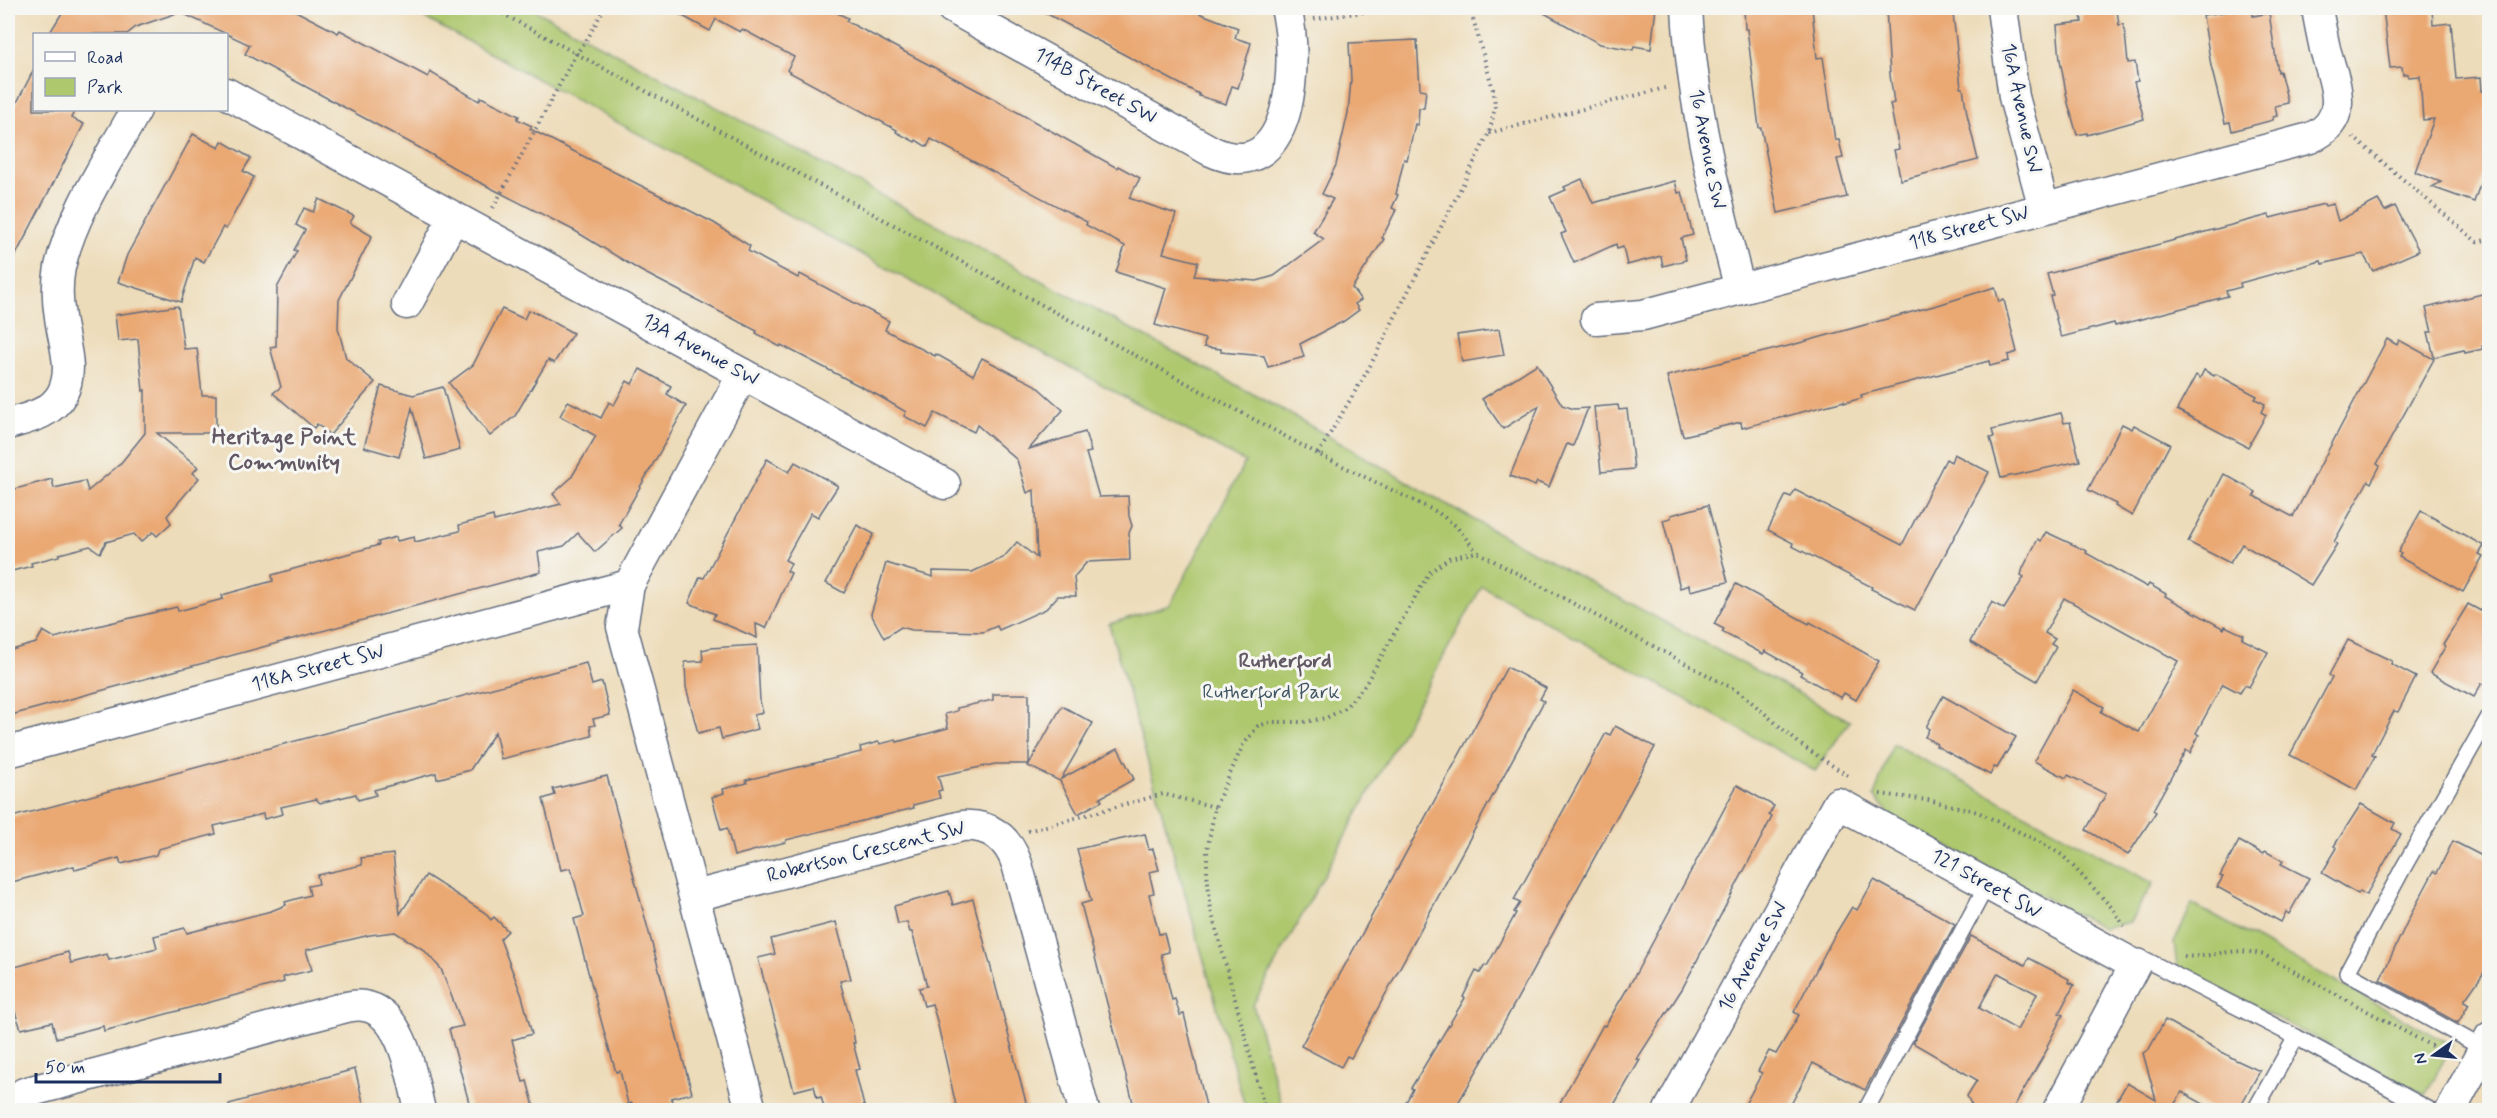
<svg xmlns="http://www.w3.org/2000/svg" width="2497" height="1118" font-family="Mynerve,sans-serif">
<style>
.green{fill:#aec86e;stroke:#647c66;stroke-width:1.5}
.building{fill:#eaa873;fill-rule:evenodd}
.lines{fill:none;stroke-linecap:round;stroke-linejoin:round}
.service-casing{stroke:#646c7e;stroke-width:18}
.minor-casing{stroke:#646c7e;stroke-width:33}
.path{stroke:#646c7e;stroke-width:4;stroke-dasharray:1.5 4.5;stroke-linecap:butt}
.service{stroke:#fff;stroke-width:15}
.minor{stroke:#fff;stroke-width:30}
.labels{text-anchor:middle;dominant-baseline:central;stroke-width:6;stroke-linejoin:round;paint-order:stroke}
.street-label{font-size:20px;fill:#1b2f5e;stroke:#f6f6f2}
.park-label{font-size:20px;fill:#405562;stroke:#f6f6f2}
.neighbourhood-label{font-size:21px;font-weight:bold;fill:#635965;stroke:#f6f6f2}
.quarter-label{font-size:22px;font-weight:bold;fill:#635965;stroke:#f6f6f2}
</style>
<rect width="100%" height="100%" fill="#f6f6f2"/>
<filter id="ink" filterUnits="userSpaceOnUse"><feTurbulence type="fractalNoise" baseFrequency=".0167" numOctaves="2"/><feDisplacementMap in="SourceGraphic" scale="12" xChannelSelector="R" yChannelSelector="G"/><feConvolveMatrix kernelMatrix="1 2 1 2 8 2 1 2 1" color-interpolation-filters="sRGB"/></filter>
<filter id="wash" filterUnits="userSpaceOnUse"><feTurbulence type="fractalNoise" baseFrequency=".008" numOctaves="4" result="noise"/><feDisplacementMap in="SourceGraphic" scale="24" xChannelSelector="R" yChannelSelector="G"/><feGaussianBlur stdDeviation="1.35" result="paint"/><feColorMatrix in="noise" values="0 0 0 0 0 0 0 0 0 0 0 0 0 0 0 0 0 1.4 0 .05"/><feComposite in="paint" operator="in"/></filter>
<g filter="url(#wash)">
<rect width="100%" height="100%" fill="#eddcb9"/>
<g class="green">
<path d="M406,8H531L1281,409L1483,525L1850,721L1815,771L1482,586L1253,1005L1283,1110H1246L1109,624L1170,605L1245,462Z"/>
<path d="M1893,744L2153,883L2130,922L2103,928L1892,817L1874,796Z"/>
<path d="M2192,904L2452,1045L2425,1095L2177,966L2174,943Z"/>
</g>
<g id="blocks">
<g class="building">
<path d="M65,8H290L338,33L340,30L428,77L430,72L479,101L481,97L519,116L517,119L532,126L530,129L714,223L750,246L748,251L798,278L800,274L889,321L885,330L935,356L936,354L973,375L982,358L1035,385L1063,410L1029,449L1085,432L1091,452L1086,453L1099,497L1128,496L1129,516L1132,526L1129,533L1130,560L1087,562L1074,577L1076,596H1058L1046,609L999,630L997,626L983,632L912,630L901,627L884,638L871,614L886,563L933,577V571L972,572L1003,558L1017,542L1037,558L1034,490L1027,493L1017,460L977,425L974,432L935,413L927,428L904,416L906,412L879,396L781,345L780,347L756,333L757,331L641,271L575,231L473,179L420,148L245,54L250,45L180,12L136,27L127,34H49Z"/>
<path d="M668,8H827L848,18L846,21L994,99L1117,168L1118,166L1140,178L1129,198L1176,214L1163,253L1198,262L1194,276L1257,281L1274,276L1324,239L1313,232L1333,199L1322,194L1336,165L1348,113L1351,80L1349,43L1417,40L1420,89L1426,90L1424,108H1419L1418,125L1415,124L1407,160L1404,159L1396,194L1398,195L1392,208L1396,210L1382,238L1384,239L1352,288L1361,300L1355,304L1359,310L1344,321L1300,344L1304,357L1268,367L1264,356L1221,352V349L1204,347L1205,339L1155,325L1166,288L1116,272L1125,246L1086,225L1087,222L931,139L927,147L916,140L915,142L896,132L897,130L789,72L787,70L794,57L742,29L740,32L716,19L710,31Z"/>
<path d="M1036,8H1186L1238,28L1235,38L1251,43L1238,88L1232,86L1226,104L1199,96V94Z"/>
<path d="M1535,8H1656L1651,49L1634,46L1633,50L1600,44Z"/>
<path d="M1744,8H1812L1817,58L1823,57L1835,140H1839L1843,158L1837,159L1847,197L1778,213L1761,128H1759L1747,29H1745Z"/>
<path d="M1886,8H1936V14L1953,13L1961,88H1963L1967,114L1978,160L1901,180L1894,150L1899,149L1890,104L1894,103L1890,75Z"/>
<path d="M2252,8L2253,16L2269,13L2278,72L2280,71L2288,103L2275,106L2277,116L2273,117V120L2232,131L2230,122L2225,123L2211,66L2203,15Z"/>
<path d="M2383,8H2432L2433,25L2451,23L2456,79L2481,77L2482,91H2487V110H2485L2489,145L2484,160L2488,161L2474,202L2432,187L2441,182L2415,172L2434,119L2423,120L2420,76L2408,77V74L2403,75L2402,67L2390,68Z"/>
<path d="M2117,10L2119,25L2124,24L2128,63L2135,62L2138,81L2134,82L2144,119L2087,135V133L2077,135L2068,103L2060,60L2057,25L2082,22L2081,14Z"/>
<path d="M34,69V110H75L71,118L84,124L8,270V120Z"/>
<path d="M193,134L219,148L222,141L251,158L243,171L254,177L226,229L223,227L204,262L195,257L181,302L118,282L127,255Z"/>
<path d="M1582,179L1593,203L1675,181L1678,193L1682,192L1693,235L1681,238L1686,260L1663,266L1661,256L1627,265L1623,247L1617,249L1616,244L1574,263L1561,234L1566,232L1550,197L1566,190L1564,187Z"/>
<path d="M319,199L354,216L350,223L372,236L339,300L338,328L346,358L375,382L330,435L317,424L314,428L273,393L281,387L270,347L276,346L277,288L297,251L294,250L305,230L296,225L304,208L313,212Z"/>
<path d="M2378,200L2385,211L2395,206L2419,251L2373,271L2363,254L2322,264L2321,261L2240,283L2241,287L2226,291L2228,296L2115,326L2114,323L2062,337L2060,334L2050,296L2053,295L2047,274L2269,215L2270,218L2324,204L2325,206L2333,204L2338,221Z"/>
<path d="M1995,287L1999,302L2004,300L2017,352L2008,355L2009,361L1990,366L1989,361L1861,395L1862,398L1844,403V401L1742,428L1741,422L1683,436L1667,376L1792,345L1941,304Z"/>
<path d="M2490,292V344L2482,346L2483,349L2465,353L2464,350L2434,357L2428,332H2432L2426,308Z"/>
<path d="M178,306L184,349L197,348L202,395H216V433H157L198,467L193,473L199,478L167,516L171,523L157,536L153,532L141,542L134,534L106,542L100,553L90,546L59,554V556L31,563L32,566L8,572V491L52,479L54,488L85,481L88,491L120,464L145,433V390L143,391L138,339L118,341L115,315Z"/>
<path d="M502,309L524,319L528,311L535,312L573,333L554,363L548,360L515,416L490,436L449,383L473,365Z"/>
<path d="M1499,329L1504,355L1462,362L1457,335Z"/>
<path d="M2387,339L2397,345L2399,340L2434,359L2377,464L2380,466L2371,483L2368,481L2334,542L2337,544L2311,585L2242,544L2230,563L2188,542L2224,474L2256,492L2254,496L2293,517Z"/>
<path d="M1537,364L1562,405L1574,409L1588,408L1573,446L1567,444L1549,487L1537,482L1535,486L1510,476L1539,406L1503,429L1482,399Z"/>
<path d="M640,369L671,386L667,394L686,406L619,524L622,528L595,552L578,533L564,546L538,552L541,572L11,715L8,702V651L36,643L43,631L55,638L81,630L177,607L178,611L223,599L222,595L273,581L272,575L379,545L378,542L396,537L397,541L414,537L415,542L460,531L459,525L493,516L494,521L561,504L553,494L571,478L596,436L560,416L568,401L601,418L609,402L614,405L627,381L632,384Z"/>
<path d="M2204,370L2214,376L2216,374L2257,396L2255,399L2265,404L2261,412L2266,415L2248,447L2177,410L2196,375L2200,378Z"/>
<path d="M381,386L413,395L443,387L460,450L426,459L412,408L399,457L364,447Z"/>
<path d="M1618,405L1619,410L1627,409L1634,469L1601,472L1594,407Z"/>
<path d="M2061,413L2064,423L2070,422L2080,461L2001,478L1990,438L1994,437L1992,430Z"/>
<path d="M2122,424L2132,429L2134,425L2170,444L2132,516L2115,506L2116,504L2088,490Z"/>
<path d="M1954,454L1989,472L1915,610L1871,589L1872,587L1792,546L1793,543L1768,530L1786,495L1791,497L1795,490L1902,545L1946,459L1951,462Z"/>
<path d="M767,459L789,472L795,462L838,486L818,517L811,513L785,560L791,563L787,571L791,573L766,628L756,624L757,638L713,619L715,614L689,603L700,577L704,578Z"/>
<path d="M1708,505L1728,582L1690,591L1689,585L1680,588L1663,520L1671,518V515Z"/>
<path d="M2421,511L2484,546L2479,554L2483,556L2463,592L2399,557L2401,554L2398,552Z"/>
<path d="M857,525L874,534L844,593L826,583Z"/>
<path d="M2046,532L2087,551L2086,553L2147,587L2149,584L2166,594L2165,596L2224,629L2225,626L2244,635L2242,639L2268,652L2249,687L2245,685L2240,693L2223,684L2196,733L2199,735L2190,753L2186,750L2153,810L2156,812L2128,855L2086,830L2106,794L2068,775L2066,778L2034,761L2073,690L2104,707L2101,712L2139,732L2178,661L2064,598L2045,633L2055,639L2051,644L2056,647L2037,681L1970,642L1992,602L2004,609L2024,577L2021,575L2023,568L2038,539L2041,541Z"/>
<path d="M1736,584L1809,624L1810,622L1879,661L1856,700L1844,693L1841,698L1800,675L1802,672L1765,651L1763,654L1722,632L1724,629L1714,624Z"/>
<path d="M2468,604L2490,616V688L2482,683L2474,697L2430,673L2445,647L2443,645Z"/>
<path d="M2348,640L2392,661L2391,664L2416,677L2398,712L2394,711L2375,748L2372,755L2375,756L2356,790L2290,755L2332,677L2329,675Z"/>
<path d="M757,645L760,701L763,713L754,715L758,729L722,739L719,728L698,733L686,687L685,662L703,661L702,650L710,648Z"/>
<path d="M586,663L592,685L602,682L610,715L593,719L595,725L590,726L592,736L501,759L495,732L470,770L437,779L436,773L374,790L376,795L358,800L356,794L320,803L316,799L281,807L283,814L264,819L263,814L214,826L216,834L158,849L156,855L121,864L119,858L75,870L74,866L8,883V818Z"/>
<path d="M1507,667L1546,688L1540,699L1544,701L1351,1058L1347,1056L1341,1067L1301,1046Z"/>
<path d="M993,694H1029V764H995L938,776L942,790L938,791L940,798L913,805L914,808L786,840V842L734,856L727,828L721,830L712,797L724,793L723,789L747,783L746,780L861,752L860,747L879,742L880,744L896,740L897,742L948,728L945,714L957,711V708L993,700Z"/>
<path d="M1943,696L2016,737L1997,768L1994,767L1990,775L1936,746L1937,744L1925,737L1929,729L1926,727Z"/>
<path d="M1062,706L1093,723L1061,779L1118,748L1134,779L1100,798L1102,801L1078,814L1060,781L1028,766Z"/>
<path d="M1615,726L1655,747L1493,1043L1454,1110H1402L1413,1089L1411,1088L1465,998L1463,997L1476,971L1480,973L1485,965L1487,966L1516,913L1514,912L1520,903L1514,900L1606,733L1610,735Z"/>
<path d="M607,776L692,1093L671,1098L673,1104L668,1106L669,1110H634L632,1103L628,1104L620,1071L616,1072L605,1035L574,919L584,916L571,868L561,870L543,799L555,795L553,789Z"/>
<path d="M1737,785L1774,806L1769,815L1772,817L1682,989L1637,1059L1640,1060L1611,1110H1556L1603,1025L1605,1026L1633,979Z"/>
<path d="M2361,804L2395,823L2392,829L2401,834L2366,895L2360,891L2358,894L2322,873L2337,848L2334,846Z"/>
<path d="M1145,834L1149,850L1153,849L1159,870L1149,872L1154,893L1149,894L1159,934L1164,933L1169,952L1161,954L1172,1000L1175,999L1180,1015L1184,1014L1207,1110H1135L1081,904L1091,901L1077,849Z"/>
<path d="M2239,841L2263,854L2265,851L2283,861L2281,864L2309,878L2289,914L2286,912L2281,922L2217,887L2223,877L2220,876Z"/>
<path d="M2453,841L2490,860V964L2464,1001L2469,1004L2458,1023L2380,980L2409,918L2434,871L2437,873Z"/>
<path d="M393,854L400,914L426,875L484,912L491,920L494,917L508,931L500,939L522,996L532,1034L512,1040L523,1082L527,1081L535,1110H471L449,1029L463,1026L441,969L424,950L395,932L370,935L306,950L312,970L283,977L284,982L104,1031L103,1026L56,1038L52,1022L21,1029L15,1012L8,1014V969L68,952L71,963L107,954L109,960L157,948L154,936L185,928L187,933L271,911L286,905L285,902L310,895L308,886L319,884L317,875L362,865L361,858Z"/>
<path d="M1874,880L1955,924L1865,1090L1813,1063L1788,1110H1742L1762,1073L1758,1071L1769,1051L1776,1054L1799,1015L1794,1012L1833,938L1852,907L1857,910Z"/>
<path d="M949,891L953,905L973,899L1028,1110H957L937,1021L932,1004L924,1006L919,988L927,986L912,932H910L907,922L898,924L894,906Z"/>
<path d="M836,922L851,979L840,981L852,1026L855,1043H853L860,1069L855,1070L865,1110H825L821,1097L817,1098L814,1086L794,1091L758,958L775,954L771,939Z"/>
<path d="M1971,936L2025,965L2029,958L2069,979L2068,982L2074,985L2059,1013L2063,1015L2047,1046L2048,1048L2012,1110H1974L1967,1096L1977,1080L1913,1043ZM1998,973L2037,994L2017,1030L1979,1008Z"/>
<path d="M2165,1020L2236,1060L2260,1071L2238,1110H2214L2182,1092L2171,1110H2173H2131L2116,1102L2127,1083L2156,1100L2143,1053L2149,1049Z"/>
<path d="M355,1069L365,1110H230L229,1104Z"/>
</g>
</g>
</g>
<g filter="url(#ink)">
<use href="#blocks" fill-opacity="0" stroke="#646c7e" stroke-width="1.5"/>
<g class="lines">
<g class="service-casing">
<g id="service">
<path d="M2140,957L2296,1037L2430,1110"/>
<path d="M2488,1051L2347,973L2402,870L2490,715"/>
<path d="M1866,1110L1987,885"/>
<path d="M2255,1110L2296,1037"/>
</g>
</g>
<g class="minor-casing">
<g id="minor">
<path d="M952,8L1211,151C1295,190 1299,57 1286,8"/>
<path d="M1687,8C1692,105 1715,195 1740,289"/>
<path d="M2002,8L2014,97L2044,208"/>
<path d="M226,93L945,484"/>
<path d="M407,304L454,217"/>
<path d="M1596,319L1643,315L2310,138C2353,119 2334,82 2325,49C2322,35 2319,21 2317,8"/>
<path d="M743,374L629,585L622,627L751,1110"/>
<path d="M8,424C28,418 51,414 62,394C75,369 63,343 60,317C57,300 57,283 60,267C72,213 110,158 136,110"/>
<path d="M8,752L629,585"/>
<path d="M695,896L962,826C990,824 1008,838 1017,864L1084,1110"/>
<path d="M24,1093L328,1012C339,1009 353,1004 364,1006C404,1012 412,1079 420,1110"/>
<path d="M1669,1110L1838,803L2135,965L2058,1110"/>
<path d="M2451,1110L2490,1037"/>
</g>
</g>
<g class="path">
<path d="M492,8L1318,454L1437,512L1456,526L1477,552"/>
<path d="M1314,19L1393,8"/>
<path d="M1489,133L1669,87"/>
<path d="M2353,137L2477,242L2490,239"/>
<path d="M493,208L576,54L588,38L604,8"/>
<path d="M1318,454L1369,368L1489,133L1495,108L1494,93L1470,8"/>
<path d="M1880,794L1928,800L1978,812L2040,842L2062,855L2072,865L2113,909L2124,926"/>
<path d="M1028,831L1163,794L1215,807"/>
<path d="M2184,956C2213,959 2230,945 2264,955L2450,1056"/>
<path d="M1265,1110L1211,910L1207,873V851L1215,807L1243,745L1258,726L1271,722H1304L1326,718L1345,708L1365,685L1429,573L1449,558L1477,552L1741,693L1801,745L1850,777"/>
</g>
<use href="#service" class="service"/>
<use href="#minor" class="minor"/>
</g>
</g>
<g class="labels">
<g class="street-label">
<text transform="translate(1095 86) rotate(29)">114B Street SW</text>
<text transform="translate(2021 108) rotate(78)">16A Avenue SW</text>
<text transform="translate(1707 149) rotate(79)">16 Avenue SW</text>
<text transform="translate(1969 228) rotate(-15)">118 Street SW</text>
<text transform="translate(700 350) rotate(29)">13A Avenue SW</text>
<text transform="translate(318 668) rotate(-15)">118A Street SW</text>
<text transform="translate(866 852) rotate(-14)">Robertson Crescent SW</text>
<text transform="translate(1986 884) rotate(29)">121 Street SW</text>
<text transform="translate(1753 957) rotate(-61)">16 Avenue SW</text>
</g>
<g class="park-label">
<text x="1271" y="692">Rutherford Park</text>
</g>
<g class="neighbourhood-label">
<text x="1285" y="661">Rutherford</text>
</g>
<g class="quarter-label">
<text x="284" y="438">Heritage Point<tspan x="284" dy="25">Community</tspan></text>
</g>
</g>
<rect width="2497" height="1118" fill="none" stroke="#f6f6f2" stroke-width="30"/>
<rect x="33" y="33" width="195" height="78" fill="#f6f6f2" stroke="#9ea6b7" stroke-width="1.5"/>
<rect x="45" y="52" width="30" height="9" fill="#ffffff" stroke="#9ea6b7" stroke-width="1.5"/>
<text x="87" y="63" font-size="18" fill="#1b2f5e">Road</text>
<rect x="45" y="78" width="30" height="18" fill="#aec86e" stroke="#9ea6b7" stroke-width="1.5"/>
<text x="87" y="93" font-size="18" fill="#1b2f5e">Park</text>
<g transform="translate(2434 1055) rotate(255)" stroke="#f6f6f2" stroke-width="4.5" paint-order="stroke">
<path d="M0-4.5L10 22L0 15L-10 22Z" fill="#1b2f5e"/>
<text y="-9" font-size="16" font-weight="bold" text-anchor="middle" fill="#1b2f5e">N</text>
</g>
<path d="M36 1073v9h184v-9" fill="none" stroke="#1b2f5e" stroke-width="3"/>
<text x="45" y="1073" font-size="18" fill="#1b2f5e" stroke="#f6f6f2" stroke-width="4.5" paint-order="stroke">50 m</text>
</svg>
